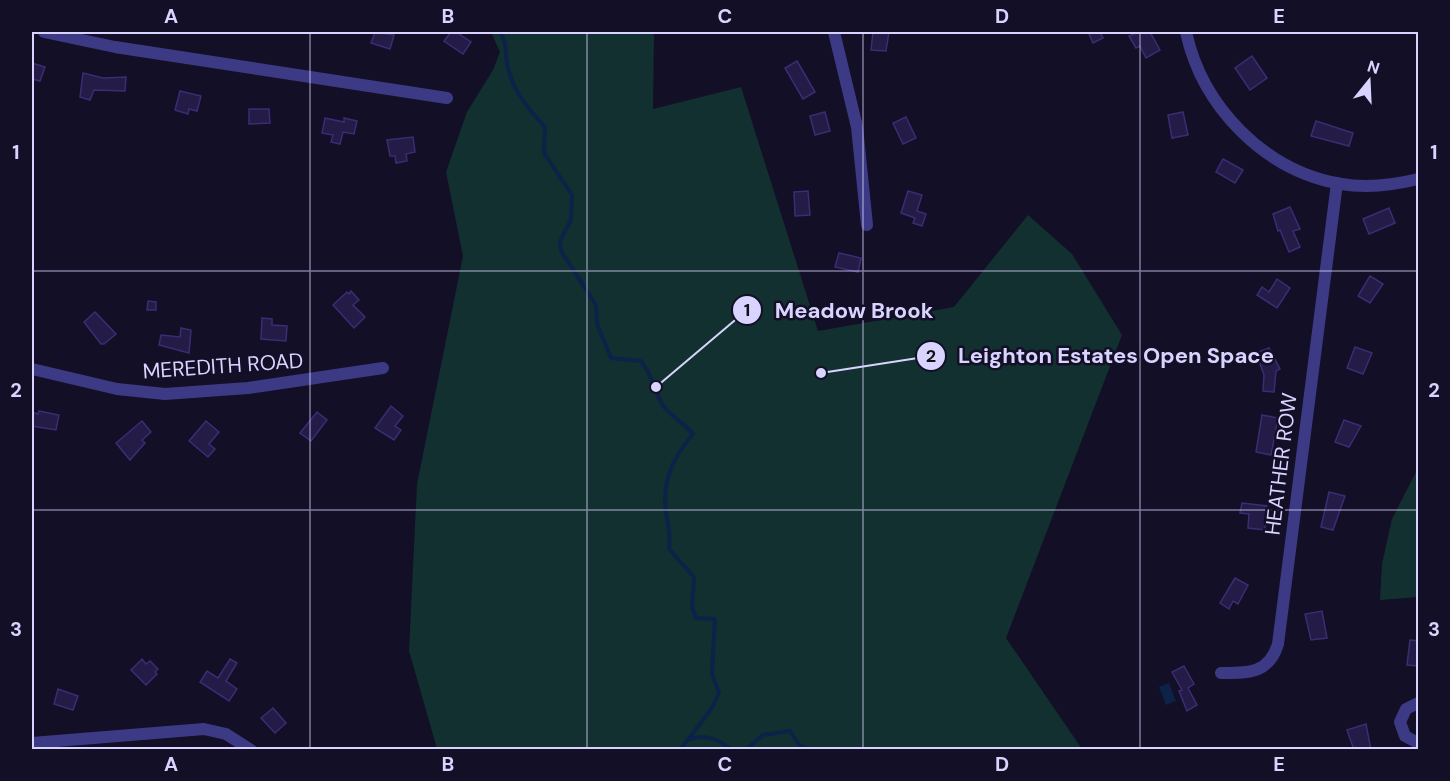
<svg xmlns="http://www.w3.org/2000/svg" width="1450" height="781" font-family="'DM Sans',sans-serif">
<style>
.green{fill:#12302f}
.water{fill:#0c2248}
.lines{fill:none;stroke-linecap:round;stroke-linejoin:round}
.stream{stroke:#0c2248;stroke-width:4}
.building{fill:#241b47;stroke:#3b2d73;stroke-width:1.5}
.minor{stroke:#3d3a85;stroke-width:12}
.grid{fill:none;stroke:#d9d4ff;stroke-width:1.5;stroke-opacity:0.55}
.labels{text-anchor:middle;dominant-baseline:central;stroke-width:5;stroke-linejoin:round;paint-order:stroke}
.street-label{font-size:21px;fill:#d9d4ff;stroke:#130f26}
.leader{fill:none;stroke:#d9d4ff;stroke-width:2}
.callout-dot{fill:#d9d4ff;stroke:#130f26;stroke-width:2}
.mark-label{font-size:18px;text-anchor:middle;font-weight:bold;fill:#111}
.callout-label{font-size:22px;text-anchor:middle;font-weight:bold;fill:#d9d4ff;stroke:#130f26;stroke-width:5;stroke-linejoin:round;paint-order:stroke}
.neatline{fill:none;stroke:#d9d4ff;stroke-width:2}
.grid-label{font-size:20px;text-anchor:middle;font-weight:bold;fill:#d9d4ff}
</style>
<rect width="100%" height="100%" fill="#130f26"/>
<g class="green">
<path d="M491,32H654L653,109L741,87L818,331L954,307L1028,215L1072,254L1122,335L1006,638L1082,749H437L409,651L417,484L463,256L446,172L467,112L493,70L500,52Z"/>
<path d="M1416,472H1418V597L1380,600L1382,564L1392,519Z"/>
</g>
<path class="water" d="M1169,683L1176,701L1166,705L1159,687Z"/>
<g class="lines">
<g class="stream">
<path d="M500,32C507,43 505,50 507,63C511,88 528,109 545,127L544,153L572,195L571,220L560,241L561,251L596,305L597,324L611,358L641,361C652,374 654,389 662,404C665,411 685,424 693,434C673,458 662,480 666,512C668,525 671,536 669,549L694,577L692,608L696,618L715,619L712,674L719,693L712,708L680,750"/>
<path d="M690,739C707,735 717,738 730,749H747L763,735L790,731L800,746L809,750"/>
</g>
</g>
<g class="building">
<path d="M375,32L394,35L390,49L371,43Z"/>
<path d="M451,32H456L471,42L463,54L444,41Z"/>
<path d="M873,32H889L886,51L871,50Z"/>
<path d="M1095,32H1100L1103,38L1093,43L1089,34Z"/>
<path d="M1138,32H1150L1160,50L1146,58L1140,46L1136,48L1129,36Z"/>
<path d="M1252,56L1267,78L1250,90L1235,68Z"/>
<path d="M797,61L815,92L803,99L785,68Z"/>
<path d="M32,63L45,67L40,81L32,79Z"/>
<path d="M83,73L103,78L126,77L125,91L94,90L90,100L80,97Z"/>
<path d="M180,91L201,96L197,111L189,109L188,114L175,110Z"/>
<path d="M249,109H269L270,123L249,124Z"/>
<path d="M825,112L830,131L815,135L810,116Z"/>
<path d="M1183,112L1188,135L1172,138L1168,115Z"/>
<path d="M906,117L916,138L903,144L893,123Z"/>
<path d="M325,118L344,122V118L357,121L354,134L343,132L340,144L331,142L333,135L322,133Z"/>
<path d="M1316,121L1353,133L1349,146L1311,136Z"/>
<path d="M413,137L415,152L406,154L407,161L396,163L395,156H390L387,140Z"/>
<path d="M1223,159L1243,170L1235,183L1216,172Z"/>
<path d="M808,191L810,215L795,216L794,192Z"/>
<path d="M908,191L922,195L917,211L926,214L922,226L913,223L915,218L901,213Z"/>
<path d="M1290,207L1300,229L1293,231L1300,247L1289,252L1280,230L1278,231L1273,214Z"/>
<path d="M1389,208L1395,223L1369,234L1363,219Z"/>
<path d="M839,253L861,258L858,272L835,267Z"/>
<path d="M1370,276L1383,284L1370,303L1358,296Z"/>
<path d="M1277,279L1290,288L1277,308L1257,295L1262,287L1269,292Z"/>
<path d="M351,291L359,300L353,305L365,317L354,328L333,305L347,292L349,294Z"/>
<path d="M148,301L156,302V310H147Z"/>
<path d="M95,312L116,334L104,344H101L84,322Z"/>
<path d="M262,318L272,319V325L287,326L286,341L261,339Z"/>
<path d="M181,328L191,330L189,353L159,345L161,335L180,337Z"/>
<path d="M1355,347L1372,353L1363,374L1347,368Z"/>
<path d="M1269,348L1280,369L1276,371L1274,392L1263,391L1264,375L1256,353Z"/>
<path d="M391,406L403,416L395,426L401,430L394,440L375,428Z"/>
<path d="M39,411L59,415L56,430L32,426V412L38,414Z"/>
<path d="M317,412L327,420L311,441L300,433Z"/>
<path d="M1262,415L1278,418L1271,455L1256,452Z"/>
<path d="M1344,420L1361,426L1349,447L1335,442Z"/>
<path d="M142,421L151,432L142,440L145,443L130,460L116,443Z"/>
<path d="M206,421L219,432L209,444L215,449L208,457L189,441Z"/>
<path d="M1329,492L1345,496L1333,530L1321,527Z"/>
<path d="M1242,503L1267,506L1265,530L1248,528L1249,514L1240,513Z"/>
<path d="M1235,578L1248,585L1238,604L1233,601L1229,609L1220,603Z"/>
<path d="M1322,611L1327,638L1311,640L1305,614Z"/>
<path d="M1410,640L1419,641V666L1407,665Z"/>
<path d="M142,659L146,664L150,661L158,669L155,672L157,674L146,685L131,670Z"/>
<path d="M230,659L237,663L226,681L237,689L229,701L200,682L207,671L218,678Z"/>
<path d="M1184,666L1194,684L1188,688L1197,705L1187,711L1179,691L1182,690L1172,672Z"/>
<path d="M58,689L78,696L73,710L54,704Z"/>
<path d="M273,708L286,723L275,733L261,718Z"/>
<path d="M1366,724L1371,750H1354L1347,730Z"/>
</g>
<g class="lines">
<g class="minor">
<path d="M44,32L115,47L447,98"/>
<path d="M834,32L857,127L867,225"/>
<path d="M1186,32C1202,106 1264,171 1341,184C1366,188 1394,185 1418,179"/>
<path d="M32,369L117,389L165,394L248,388L383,368"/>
<path d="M1221,673C1248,673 1269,674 1278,644L1337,183"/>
<path d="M1418,703L1406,709L1400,722L1405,736L1418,743"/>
<path d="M32,743L204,729L226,734L251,750"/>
</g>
</g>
<path class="grid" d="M310,32V750M587,32V750M863,32V750M1140,32V750M32,271H1418M32,510H1418"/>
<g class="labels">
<g class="street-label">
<text transform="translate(223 366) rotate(-4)">MEREDITH ROAD</text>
<text transform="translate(1281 464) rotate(-83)">HEATHER ROW</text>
</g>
</g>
<path class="leader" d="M656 387L747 310M821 373L931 356"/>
<g class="callout-dot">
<circle cx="656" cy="387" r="6"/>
<circle cx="821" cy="373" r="6"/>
<circle cx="747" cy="310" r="15"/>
<circle cx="931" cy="356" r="15"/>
</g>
<g class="mark-label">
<text x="747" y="316">1</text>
<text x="931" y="362">2</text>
</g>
<g class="callout-label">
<text x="854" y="318">Meadow Brook</text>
<text x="1116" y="363">Leighton Estates Open Space</text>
</g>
<rect width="1450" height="781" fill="none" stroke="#130f26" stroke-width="66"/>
<g transform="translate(1369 81) rotate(18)" stroke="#130f26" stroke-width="4.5" paint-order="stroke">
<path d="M0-4.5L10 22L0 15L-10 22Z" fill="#d9d4ff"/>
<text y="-9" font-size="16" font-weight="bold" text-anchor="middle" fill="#d9d4ff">N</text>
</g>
<rect x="33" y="33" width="1384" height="715" class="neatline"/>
<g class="grid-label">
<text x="171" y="23">A</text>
<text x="448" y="23">B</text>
<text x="725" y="23">C</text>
<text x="1002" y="23">D</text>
<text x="1279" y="23">E</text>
<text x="16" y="159">1</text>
<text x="1434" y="159">1</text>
<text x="16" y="397">2</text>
<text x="1434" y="397">2</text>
<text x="16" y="636">3</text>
<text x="1434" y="636">3</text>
<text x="171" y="771">A</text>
<text x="448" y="771">B</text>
<text x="725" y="771">C</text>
<text x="1002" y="771">D</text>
<text x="1279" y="771">E</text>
</g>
</svg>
